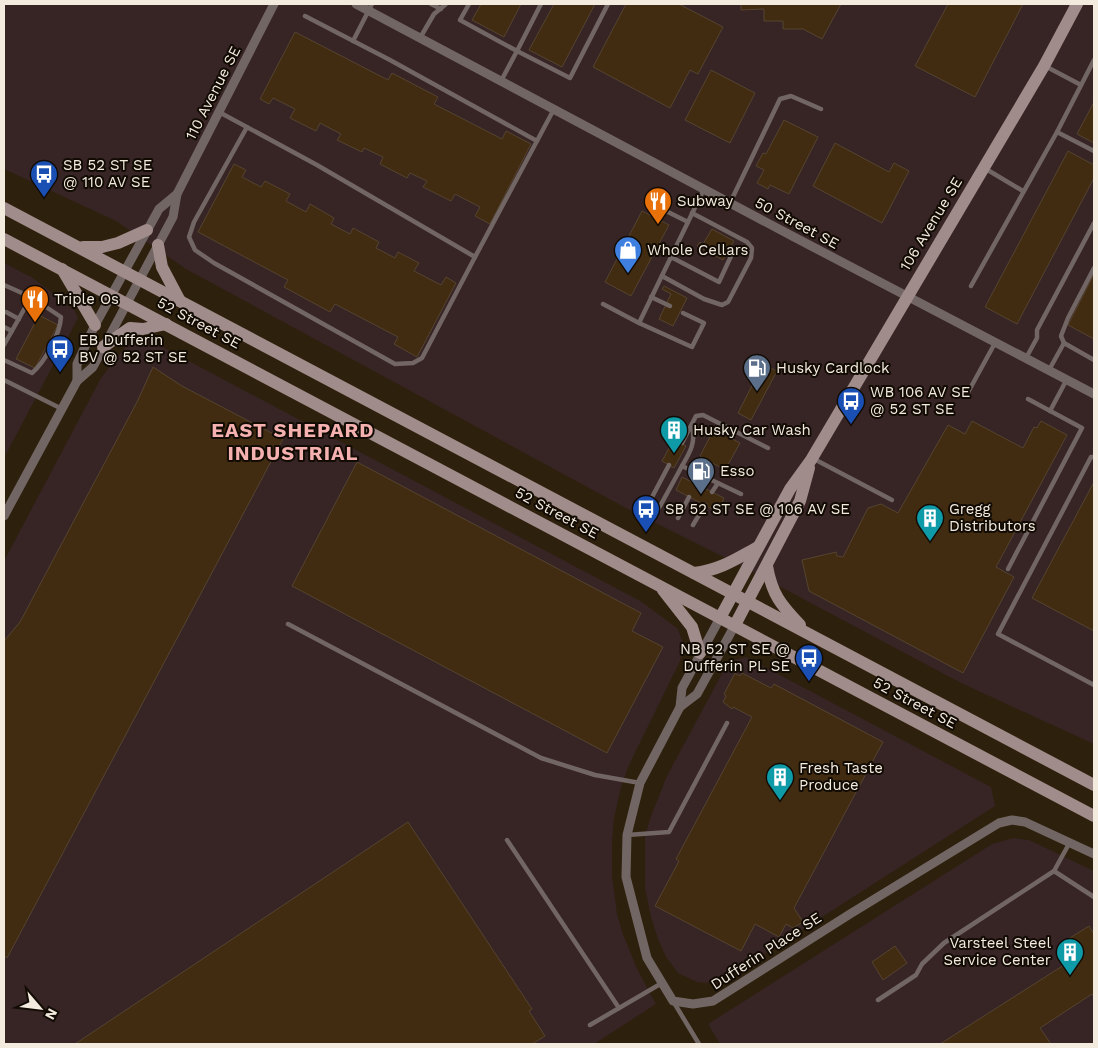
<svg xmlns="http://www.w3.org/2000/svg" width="1098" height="1048" font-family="'Work Sans',sans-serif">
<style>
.industrial{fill:#372424}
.building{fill:#422c11;stroke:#544431}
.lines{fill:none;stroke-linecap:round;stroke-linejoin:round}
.lane{stroke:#726664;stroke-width:4.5}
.street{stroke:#726664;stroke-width:9}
.secondary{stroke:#a08c8a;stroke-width:12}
.labels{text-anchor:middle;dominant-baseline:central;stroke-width:4;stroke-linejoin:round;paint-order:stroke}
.street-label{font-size:15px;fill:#f4ebdf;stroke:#110b04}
.poi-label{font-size:15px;fill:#f4ebdf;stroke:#110b04;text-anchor:start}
.district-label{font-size:20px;font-weight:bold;letter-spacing:1px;fill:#f5b1af;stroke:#110b04}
</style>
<rect width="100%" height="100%" fill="#2d200d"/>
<g class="industrial">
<path d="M4,4H1094V744L961,683L734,562L624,507L186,269L116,221L4,169Z"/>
<path d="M4,263L33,278L75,311L78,318L4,458Z"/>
<path d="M142,336L642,602L678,629L683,644L680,661L629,765L621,787L614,818L612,841V876L617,914L623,934L637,969L656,1004L594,1044H4V561L101,378L130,341L135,337Z"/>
<path d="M746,657L991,787L995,806L727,978L706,983L697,982L678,973L666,957L658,939L651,917L645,888V836L651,816L667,776L725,668L731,661Z"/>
<path d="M1013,838L1029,840L1094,871V1044H720L708,1024L992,844Z"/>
</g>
<g class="building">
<path d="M481,4H521L504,37L472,20Z"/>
<path d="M554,4H595L562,67L529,50Z"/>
<path d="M626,4H679L723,27L698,74L690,70L670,108L593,67Z"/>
<path d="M741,4H841L822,39L803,29H783V21H764V9L741,10Z"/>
<path d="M948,4H1023L975,97L915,66Z"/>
<path d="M295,32L388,80L392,73L438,97L434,104L502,139L506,131L531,144L490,224L475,216L480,207L455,194L451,201L423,187L427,181L410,173L407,178L380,164L383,157L364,148L362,152L337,140L341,134L320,123L316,131L290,118L295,109L273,98L269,104L260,99Z"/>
<path d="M711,70L755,93L730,143L685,120Z"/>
<path d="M1094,102V143L1077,134Z"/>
<path d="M784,120L818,137L789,194L770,185L768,189L757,183L764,170L756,166L763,153L766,154Z"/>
<path d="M835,143L889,172L894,163L909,171L882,223L813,186Z"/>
<path d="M1068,151L1094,165V178L1017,324L985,307Z"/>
<path d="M234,164L246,170L242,177L261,187L265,181L290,194L286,201L306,212L310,204L334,218L331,224L350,234L353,228L379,242L376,248L395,258L398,252L419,263L414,271L441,285L446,277L456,283L417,357L394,344L398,337L335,304L330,312L284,287L288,280L198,232Z"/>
<path d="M642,211L669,225L631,296L605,282Z"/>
<path d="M712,229L734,241L723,260L697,246L700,242L703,244Z"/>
<path d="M1094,274V339L1068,325Z"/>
<path d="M664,286L687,298L673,326L659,319L671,294L662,289Z"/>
<path d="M39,315L58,325L35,368L16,359Z"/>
<path d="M763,364L777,371L751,420L738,413Z"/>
<path d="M153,367L182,386L283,439L7,958L4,956V641L20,622L137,402Z"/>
<path d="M972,421L1023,448L1034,427L1037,428L1041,421L1067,435L996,567L1014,577L963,673L809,591L802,560L836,552L837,556L843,557L868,508L881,504L898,513L948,425L965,434Z"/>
<path d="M714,429L740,443L725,470L700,456Z"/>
<path d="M674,439L686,446L674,468L662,461Z"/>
<path d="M357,462L641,613L632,631L663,647L607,753L292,586Z"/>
<path d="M682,477L724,498L718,512L676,490Z"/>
<path d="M1094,482V631L1032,598Z"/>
<path d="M735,673L740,676L742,673L771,688L774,684L883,742L794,908L803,922L793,928L786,924L779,937L755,924L741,951L655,906L679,861L676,859L752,717L733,707L732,709L723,702L726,696L724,694Z"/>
<path d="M408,822L532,1009L529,1011L545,1036L532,1044H75Z"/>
<path d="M1089,926L1094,934V997L1092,994L1040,1028L1051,1044H940L1075,958L1065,941Z"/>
<path d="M895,946L907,963L883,980L872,962Z"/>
</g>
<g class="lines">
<g class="lane">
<path d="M431,4L441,9"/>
<path d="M469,4L460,20L517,51L541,4"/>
<path d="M305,16L390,60L537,141"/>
<path d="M420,38L434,14L446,4"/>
<path d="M353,41L372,4"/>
<path d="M1045,66L1081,85"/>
<path d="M501,81L517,51L570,78L608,4"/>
<path d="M219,112L317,165L475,257L554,109"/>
<path d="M247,127L194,222L189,237L195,250L214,263L395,364L413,363L422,358L475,257"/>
<path d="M1057,132L1094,60"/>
<path d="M986,169L1023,191"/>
<path d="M646,201L688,222"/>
<path d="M730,203L780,99L791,96L821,109"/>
<path d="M671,257L719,282L732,254"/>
<path d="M662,276L704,299L722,305L728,302L751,258L752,248L747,242L692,213"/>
<path d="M4,285L31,297L4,345"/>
<path d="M971,286L1057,132L1094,151"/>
<path d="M651,297L670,306"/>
<path d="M603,304L639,323L704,189"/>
<path d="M6,312L19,319"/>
<path d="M639,323L692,347L704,323L683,313"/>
<path d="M4,327L12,331"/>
<path d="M1064,343L1061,336L1068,318L1094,268"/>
<path d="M1026,358L1037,338V330L1094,223"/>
<path d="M4,360L32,373C45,362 60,334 61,317L31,297"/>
<path d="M1049,370L1064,343L1094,360"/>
<path d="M4,380L62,409"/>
<path d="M966,396L995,343"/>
<path d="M1050,411L1067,379"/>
<path d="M682,443L696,416L703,415L768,448"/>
<path d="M1094,457H1091L998,634L1094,685"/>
<path d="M814,459L892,500"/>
<path d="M682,466C690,452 696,443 692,426"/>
<path d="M696,484L700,475"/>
<path d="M712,492L718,483"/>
<path d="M651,499L669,465"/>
<path d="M659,508L682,466L741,494"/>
<path d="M678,518L689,497"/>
<path d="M693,525L705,505"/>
<path d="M1008,569L1082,428L1028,399"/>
<path d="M288,624L541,758L595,775L640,783"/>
<path d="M627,835L669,832L727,723"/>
<path d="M507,840L619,1008"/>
<path d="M1054,871L1094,897"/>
<path d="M878,1000L916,975L922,964L944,943L1054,871L1070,842"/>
<path d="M673,1001L699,1044"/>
<path d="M590,1025L662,983"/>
</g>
<g class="street">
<path d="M356,4L794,237L1094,394"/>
<path d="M77,381V364L95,325L159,209L177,194"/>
<path d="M4,516L77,381L93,367L173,217L177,194L274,4"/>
<path d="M720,618L682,688L680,707L640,783L627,835L626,877L647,958L673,1001L693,1004L713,1001L850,914L999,823L1012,820L1025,822L1094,854"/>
<path d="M680,707L697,694L735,625"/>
</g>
<g class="secondary">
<path d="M4,208L1094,785"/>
<path d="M4,239L1094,816"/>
<path d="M158,245L162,267L180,301"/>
<path d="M83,247H102L118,243L147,230"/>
<path d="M62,269L95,325"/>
<path d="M103,347L130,328L143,329L166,324"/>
<path d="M767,566C772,594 780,604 800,625"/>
<path d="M694,573C720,570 736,559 758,547"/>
<path d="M663,590L692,627L700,653"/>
<path d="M720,618L790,489L811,460L1044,66L1077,4"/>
<path d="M735,625L800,501L809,468"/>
</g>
</g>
<defs>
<g id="bus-pin" transform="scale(1.4375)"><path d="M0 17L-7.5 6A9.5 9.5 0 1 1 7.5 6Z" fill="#1a4fb4" stroke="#110b04"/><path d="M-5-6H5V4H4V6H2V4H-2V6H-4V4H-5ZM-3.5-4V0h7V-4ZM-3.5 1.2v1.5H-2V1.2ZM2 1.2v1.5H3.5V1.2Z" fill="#fff"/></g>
<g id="restaurant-pin" transform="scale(1.4375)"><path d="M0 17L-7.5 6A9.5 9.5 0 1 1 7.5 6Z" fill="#e8710a" stroke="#110b04"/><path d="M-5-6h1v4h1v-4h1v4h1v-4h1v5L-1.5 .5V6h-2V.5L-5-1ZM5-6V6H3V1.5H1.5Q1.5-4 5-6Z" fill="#fff"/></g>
<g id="shop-pin" transform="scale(1.4375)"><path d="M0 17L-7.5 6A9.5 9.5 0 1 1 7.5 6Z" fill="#3f7fe0" stroke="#110b04"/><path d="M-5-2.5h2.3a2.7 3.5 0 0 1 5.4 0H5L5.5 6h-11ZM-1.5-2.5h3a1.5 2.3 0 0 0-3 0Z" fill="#fff"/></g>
<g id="fuel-pin" transform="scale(1.4375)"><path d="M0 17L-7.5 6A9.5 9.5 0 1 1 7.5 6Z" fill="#5c6f8a" stroke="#110b04"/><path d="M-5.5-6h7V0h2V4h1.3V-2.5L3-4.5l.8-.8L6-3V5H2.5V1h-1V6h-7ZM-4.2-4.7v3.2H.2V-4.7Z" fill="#fff"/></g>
<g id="building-pin" transform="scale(1.4375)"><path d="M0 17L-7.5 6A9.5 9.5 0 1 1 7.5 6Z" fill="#0f9aa8" stroke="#110b04"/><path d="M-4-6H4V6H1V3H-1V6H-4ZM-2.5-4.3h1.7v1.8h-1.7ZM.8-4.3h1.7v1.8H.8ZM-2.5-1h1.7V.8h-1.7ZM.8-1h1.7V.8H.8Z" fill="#fff"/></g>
</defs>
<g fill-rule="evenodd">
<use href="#bus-pin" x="44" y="174"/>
<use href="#restaurant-pin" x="658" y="201"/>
<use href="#shop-pin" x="628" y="250"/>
<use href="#restaurant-pin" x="35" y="299"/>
<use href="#bus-pin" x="60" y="349"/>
<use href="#fuel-pin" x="757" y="368"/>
<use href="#bus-pin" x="851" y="401"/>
<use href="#building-pin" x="674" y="430"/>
<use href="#fuel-pin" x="701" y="471"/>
<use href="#bus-pin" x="646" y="509"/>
<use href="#building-pin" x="930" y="518"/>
<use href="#bus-pin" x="809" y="658"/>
<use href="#building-pin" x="780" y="777"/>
<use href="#building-pin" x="1070" y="952"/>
</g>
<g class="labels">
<g class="street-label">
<text transform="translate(213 93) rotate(-63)">110 Avenue SE</text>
<text transform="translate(797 223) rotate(28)">50 Street SE</text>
<text transform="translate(931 224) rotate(-59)">106 Avenue SE</text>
<text transform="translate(199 323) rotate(28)">52 Street SE</text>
<text transform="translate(557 513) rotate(28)">52 Street SE</text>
<text transform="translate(915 703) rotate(28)">52 Street SE</text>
<text transform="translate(766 951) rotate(-33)">Dufferin Place SE</text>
</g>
<g class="poi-label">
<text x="63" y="165">SB 52 ST SE<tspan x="63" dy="17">@ 110 AV SE</tspan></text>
<text x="677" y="201">Subway</text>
<text x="647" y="250">Whole Cellars</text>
<text x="54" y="299">Triple Os</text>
<text x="79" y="340">EB Dufferin<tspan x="79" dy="17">BV @ 52 ST SE</tspan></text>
<text x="776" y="368">Husky Cardlock</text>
<text x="870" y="392">WB 106 AV SE<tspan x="870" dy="17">@ 52 ST SE</tspan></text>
<text x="693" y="430">Husky Car Wash</text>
<text x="720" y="471">Esso</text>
<text x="665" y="509">SB 52 ST SE @ 106 AV SE</text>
<text x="949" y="509">Gregg<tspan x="949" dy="17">Distributors</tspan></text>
<text x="790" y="649" text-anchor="end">NB 52 ST SE @<tspan x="790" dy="17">Dufferin PL SE</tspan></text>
<text x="799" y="768">Fresh Taste<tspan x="799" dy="17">Produce</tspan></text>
<text x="1051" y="943" text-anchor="end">Varsteel Steel<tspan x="1051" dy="17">Service Center</tspan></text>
</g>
<g class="district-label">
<text x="293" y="430">EAST SHEPARD<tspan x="293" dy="23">INDUSTRIAL</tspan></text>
</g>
</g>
<rect width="1098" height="1048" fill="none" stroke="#f4ebdf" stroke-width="10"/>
<g transform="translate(40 1008) rotate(118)" stroke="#110b04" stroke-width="4" paint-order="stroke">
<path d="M0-4L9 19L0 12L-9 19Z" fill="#f4ebdf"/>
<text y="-8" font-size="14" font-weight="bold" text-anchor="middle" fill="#f4ebdf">N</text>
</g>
</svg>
